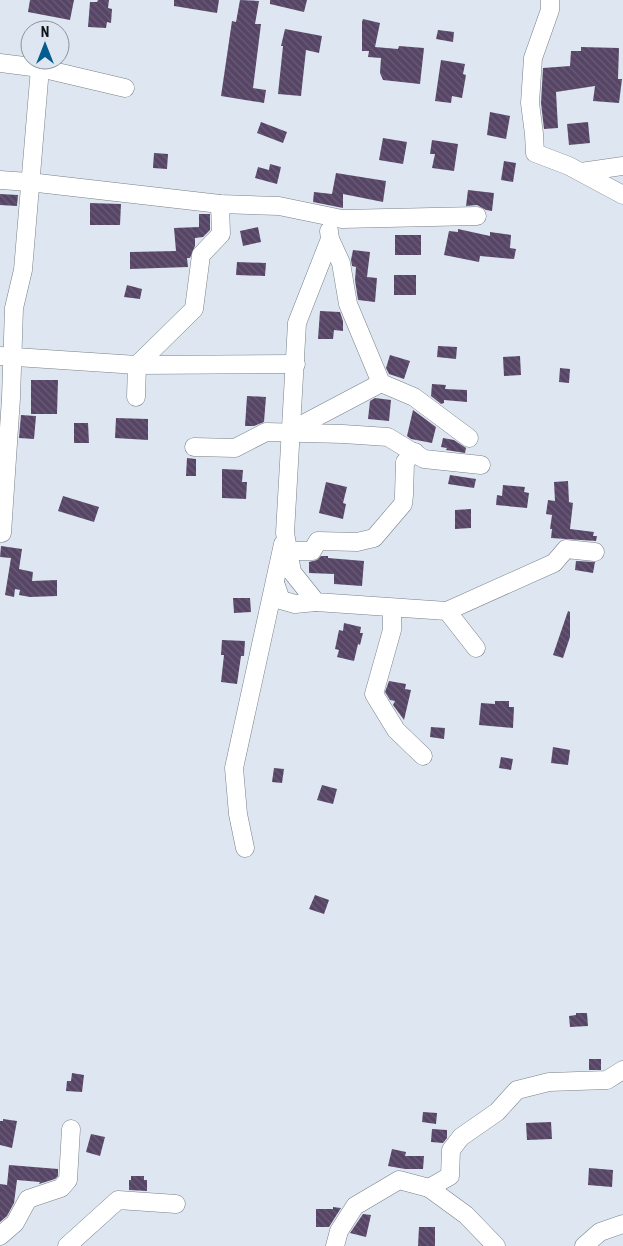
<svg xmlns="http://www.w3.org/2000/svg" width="623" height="1246" font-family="'Roboto Condensed',sans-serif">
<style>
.building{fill:url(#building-back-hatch)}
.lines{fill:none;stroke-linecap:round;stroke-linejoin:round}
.minor-casing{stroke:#788189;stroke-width:19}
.minor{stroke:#fff;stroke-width:18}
</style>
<defs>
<pattern id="building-back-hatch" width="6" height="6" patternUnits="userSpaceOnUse" patternTransform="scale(1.25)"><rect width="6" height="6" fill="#574566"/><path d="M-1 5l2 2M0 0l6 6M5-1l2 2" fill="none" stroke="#6a5c77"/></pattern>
</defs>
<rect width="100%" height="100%" fill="#dee7f1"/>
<g class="building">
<path d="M30,0H74L70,20L28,12Z"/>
<path d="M98,0H109L108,8L112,9L111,23L107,22L106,28L88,27L90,2H97Z"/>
<path d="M174,0H219L217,13L174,6Z"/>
<path d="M240,0L259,1L255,24H261L253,88L266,90L264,103L221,96L232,21L236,22Z"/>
<path d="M270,0H307L304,12L270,4Z"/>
<path d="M363,19L380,23L375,47L398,49L399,46L424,48L420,84L383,80L380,73L381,58L368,57L369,51H362V22Z"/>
<path d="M285,29L322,36L319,53L306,50L301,96L278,94L283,46H281Z"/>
<path d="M438,30L454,32L453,42L436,39Z"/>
<path d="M581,47L619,48L618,79H622L619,103L593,101L595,86L556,92L558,128L544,129L541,103L543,68L570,66L571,51H581Z"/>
<path d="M441,60L465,64L463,74L466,75L462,98L452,96L451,103L435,101Z"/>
<path d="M490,112L510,116L506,139L487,135Z"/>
<path d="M261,122L287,132L283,143L257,133Z"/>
<path d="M588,122L590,143L569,145L567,124Z"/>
<path d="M383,138L407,142L403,164L379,160Z"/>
<path d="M432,140L458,144L454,171L432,168L435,154H430Z"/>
<path d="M154,153L168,154L167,169L153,168Z"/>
<path d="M504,161L516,163L513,182L501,180Z"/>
<path d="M270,164L281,167L277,184L255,178L258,167L269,170Z"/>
<path d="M336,173L386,181L383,202L343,194V208L313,202L314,192L332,194Z"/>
<path d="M468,190L494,193L492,211L486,210L477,205L466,206Z"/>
<path d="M0,194L18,195L17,206L0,205Z"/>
<path d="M90,203L121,204L120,225H90Z"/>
<path d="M199,214H210V230L203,237L195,238V246L190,258H187L188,267L130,269V252L176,251L174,228L199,227Z"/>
<path d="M258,227L261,242L243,246L240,231Z"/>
<path d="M458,229L490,236V232L511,235L510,248L516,249L514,259L480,256L479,262L444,255L449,231L458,232Z"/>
<rect x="395" y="235" width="26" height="20"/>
<path d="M353,250L370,252L367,277L377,278L375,302L358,300L355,280L356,267L352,266L351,260Z"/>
<path d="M237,262L266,263L265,276L236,275Z"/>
<rect x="394" y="275" width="22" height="20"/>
<path d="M127,285L142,289L140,299L124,297Z"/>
<path d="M320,311L340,312L343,321V331L334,330L333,339H318Z"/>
<path d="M438,346L457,347L456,359L437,357Z"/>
<path d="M390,355L410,361L404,379L389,374L386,368Z"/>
<path d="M520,356L521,375L504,376L503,357Z"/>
<path d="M560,368L570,369L569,383L559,382Z"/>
<path d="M31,380H58L57,414H31Z"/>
<path d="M432,384L446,385L445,389L467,390V402L444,400V403L441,404L431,396Z"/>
<path d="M247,396L266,397L264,422L254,426H245Z"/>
<path d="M375,398L391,400L389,421L368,419L370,401Z"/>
<path d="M413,410L436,427L432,443L411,439L407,436Z"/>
<path d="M21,415L36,416L34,439L19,438Z"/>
<path d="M116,418L148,419V440L115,438Z"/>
<path d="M74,423H88L89,443H74Z"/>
<path d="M443,438L454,440L466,448L465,453L446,450L447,448L441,447Z"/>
<path d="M187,458L196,459V476H186Z"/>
<path d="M222,469L243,470L242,482H247L246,499L222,498Z"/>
<path d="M450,475L476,479L474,488L448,484Z"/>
<path d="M568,481L569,502L573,503L570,529L594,532L593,536H597L596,541L551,538L552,529H550L552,515L546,514L548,500L555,501L554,482Z"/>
<path d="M326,482L347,487L343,503L346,504L343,519L319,513Z"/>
<path d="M503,485L525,487L524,492L529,493L527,508L496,505L497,495L502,496Z"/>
<path d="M63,496L99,507L94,522L58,511Z"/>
<path d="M471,509V528L455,529V510Z"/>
<path d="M1,546L22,549L19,569L33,572L32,581L57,580V596L30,597L19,595L20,590L15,589L14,597L5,595L11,558L0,557Z"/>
<path d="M321,556H328V558L364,561L362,586L334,584V574L309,573V562L317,560Z"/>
<path d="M576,561L595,562L593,573L575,570Z"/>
<path d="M233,598H250L251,612L234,613Z"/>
<path d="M568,611L570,612V637L563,658L553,655Z"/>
<path d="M344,623L361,627L360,633H363L360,645L358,644L354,661L337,657L339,650L335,649L339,630L343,631Z"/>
<path d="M222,640L245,641L244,656H241L237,684L221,682L224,655H221Z"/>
<path d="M389,681L406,684L405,689L411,690L404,720L393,705L395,701L390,700L385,692Z"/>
<path d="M495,701H509V707H514L513,728L479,725L481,703L495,704Z"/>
<path d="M431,727L445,728L444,739L430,737Z"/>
<path d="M553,747L570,750L568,765L551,763Z"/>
<path d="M501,757L513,759L511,770L499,768Z"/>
<path d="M274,768L284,769L282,783L272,782Z"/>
<path d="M322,785L337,789L333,804L317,800Z"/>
<path d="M315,895L329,900L324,914L309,909Z"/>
<path d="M576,1013H587L588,1026L570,1027L569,1016L576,1015Z"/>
<rect x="589" y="1059" width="12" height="11"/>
<path d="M72,1073L84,1075L82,1092L66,1091L67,1081H71Z"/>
<path d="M423,1112L437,1113L436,1124L422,1122Z"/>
<path d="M3,1119L17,1121L12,1148L0,1145V1121H3Z"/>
<path d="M551,1122L552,1139L527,1140L526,1123Z"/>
<path d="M432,1129L447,1130V1138L443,1143L431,1142Z"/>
<path d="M91,1134L105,1137L100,1156L86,1152Z"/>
<path d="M392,1149L406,1152L405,1156H424L423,1169H405L388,1166Z"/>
<path d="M9,1165L58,1169V1176L55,1179L39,1184L40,1182L17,1180L14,1203L7,1216L0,1222V1184L7,1185Z"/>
<path d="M589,1168L613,1170L612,1187L588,1185Z"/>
<path d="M131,1176H144V1180H147V1191L129,1190V1180H131Z"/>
<path d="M333,1207L341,1208L329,1227H316V1209H333Z"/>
<path d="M363,1214L371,1215L366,1237L350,1233Z"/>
<path d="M419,1227H435V1246H418Z"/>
</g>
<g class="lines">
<g class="minor-casing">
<g id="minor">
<path d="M550,0V10L533,58L530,103L534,134L535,153L569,166L623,195"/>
<path d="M0,63L40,68L125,88"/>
<path d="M581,172L623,166"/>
<path d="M0,180L29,182L220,204L279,206L342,219L477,216"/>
<path d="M329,231L330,239L341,263L348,304L381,383"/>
<path d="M330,239L297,323L285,533L292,572L316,602L447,611L476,648"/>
<path d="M0,356L137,365L194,309L201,255L221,234L220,204"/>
<path d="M136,397L137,365L296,364"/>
<path d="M290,431L381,383L414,397L469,438"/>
<path d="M194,447L235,448L266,432L343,434L388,437L424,459L481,465"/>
<path d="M0,533H2L11,398L14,308L23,270L40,68"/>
<path d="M288,551H312L318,541L357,542L374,538L403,504L404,495L405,462L415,452"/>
<path d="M275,583L281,600L295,604L316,602"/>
<path d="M392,608V630L374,694L396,730L423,756"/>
<path d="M447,611L554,563L566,549L595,552"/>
<path d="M245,848L238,814L234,768L283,544"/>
<path d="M429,1188L466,1215L496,1246"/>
<path d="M0,1236L15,1223L28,1199L61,1188L68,1180L71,1129"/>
<path d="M67,1246L118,1200L176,1204"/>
<path d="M335,1246L339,1231L355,1206L399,1180L429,1188L450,1176L451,1150L461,1137L497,1112L517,1090L549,1082L607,1080L623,1070"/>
<path d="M584,1246L600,1232L623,1224"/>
</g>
</g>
<use href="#minor" class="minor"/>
</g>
<g transform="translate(45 45)"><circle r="24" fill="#dee7f1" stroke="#8c939a"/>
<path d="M0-4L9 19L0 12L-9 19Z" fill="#055c8e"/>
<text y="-8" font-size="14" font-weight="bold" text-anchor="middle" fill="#121518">N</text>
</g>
</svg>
